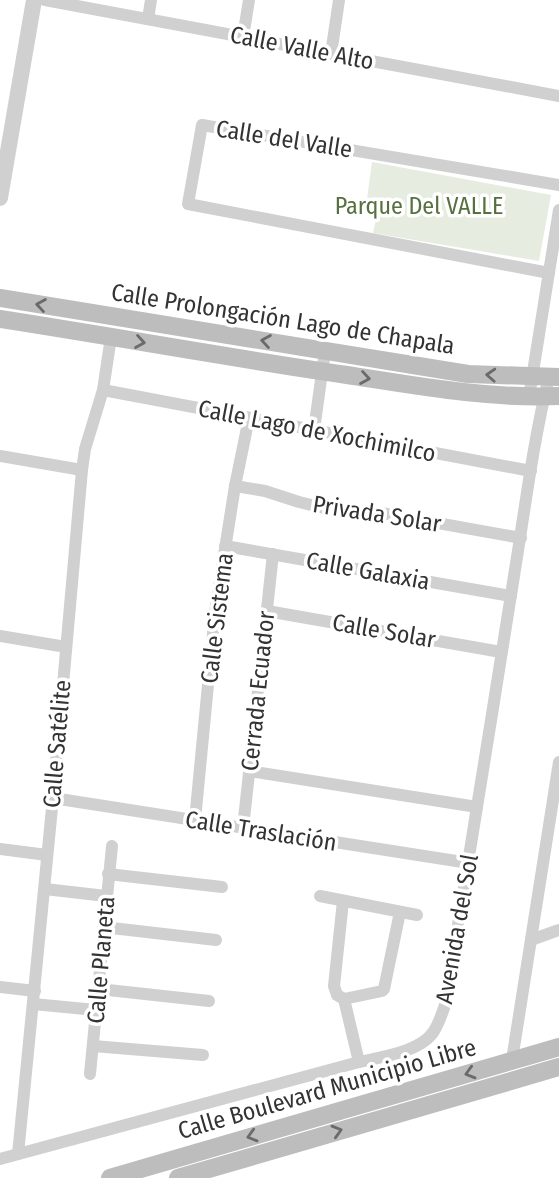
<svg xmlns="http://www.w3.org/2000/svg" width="559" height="1178" font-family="'Fira Sans Condensed',sans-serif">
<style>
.green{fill:#e6ecdf}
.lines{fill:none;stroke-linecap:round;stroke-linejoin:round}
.minor{stroke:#d0d0d0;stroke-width:12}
.tertiary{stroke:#d0d0d0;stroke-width:16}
.secondary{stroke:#bdbdbd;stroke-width:18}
.oneway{stroke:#6a6a6a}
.labels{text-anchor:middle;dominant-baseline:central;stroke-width:7;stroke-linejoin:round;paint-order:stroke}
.street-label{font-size:24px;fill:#333;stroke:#fff}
.park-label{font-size:24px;fill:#56703f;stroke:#fff}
</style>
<rect width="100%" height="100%" fill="#fff"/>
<path class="green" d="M372,162L551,195L539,261L373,233L380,201L367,199Z"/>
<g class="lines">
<g class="minor">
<path d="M45,0L559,96"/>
<path d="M148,19L151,0"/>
<path d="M243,37L249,0"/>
<path d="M331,54L339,0"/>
<path d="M549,273L188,204L202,125L559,185"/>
<path d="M103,390L531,471"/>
<path d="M529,397L559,210"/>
<path d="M314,430L325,351"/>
<path d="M0,456L82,470"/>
<path d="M235,486L265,491L299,502L328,509L342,511L376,512L521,538"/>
<path d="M225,546L511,596"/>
<path d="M267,611L501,652"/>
<path d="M0,636L66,647"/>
<path d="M249,771L477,807"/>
<path d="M53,798L469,863"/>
<path d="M195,820L215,612L235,486L249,418"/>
<path d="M243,828L273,554"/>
<path d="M0,849L47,855"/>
<path d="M108,874L222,887"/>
<path d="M45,889L106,896"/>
<path d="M320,896L417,915"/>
<path d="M343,901L334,986L337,995L344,999L359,1062"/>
<path d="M103,927L216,940"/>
<path d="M531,940L559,930"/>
<path d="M0,987L35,991"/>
<path d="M99,989L209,1001"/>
<path d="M344,999L382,991L384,989L400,912"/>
<path d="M33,1004L96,1010"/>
<path d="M93,1046L203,1055"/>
<path d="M512,1060L559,762"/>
<path d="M90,1074L112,846"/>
<path d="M18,1154L53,798L82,470L85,449L103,390L111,337"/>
<path d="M0,1159L359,1062C381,1057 421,1052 434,1031C439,1023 442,1014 445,1005C469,862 491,719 514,576C525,509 533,442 549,377"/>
</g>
<path class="tertiary" d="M0,198L34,0"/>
<g class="secondary">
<path d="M0,298L468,374L559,377"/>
<path d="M0,319C116,337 231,358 347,375C418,386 488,399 559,396"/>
<path d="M110,1178L559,1047"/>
<path d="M178,1178L559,1067"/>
</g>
</g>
<defs><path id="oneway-chevron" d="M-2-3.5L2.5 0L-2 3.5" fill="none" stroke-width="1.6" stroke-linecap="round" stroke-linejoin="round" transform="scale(1.75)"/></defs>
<g class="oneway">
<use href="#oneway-chevron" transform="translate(41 305) rotate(-171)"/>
<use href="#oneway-chevron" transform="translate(266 341) rotate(-171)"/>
<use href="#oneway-chevron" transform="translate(140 342) rotate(9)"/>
<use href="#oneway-chevron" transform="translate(491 375) rotate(-177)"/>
<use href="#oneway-chevron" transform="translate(365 378) rotate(9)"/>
<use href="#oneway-chevron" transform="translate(470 1073) rotate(164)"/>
<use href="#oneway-chevron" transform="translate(337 1131) rotate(-16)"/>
<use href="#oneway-chevron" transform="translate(252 1136) rotate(164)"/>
</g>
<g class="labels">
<g class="street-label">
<text transform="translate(302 48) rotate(11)">Calle Valle Alto</text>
<text transform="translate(284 139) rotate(9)">Calle del Valle</text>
<text transform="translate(283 319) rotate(9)">Calle Prolongación Lago de Chapala</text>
<text transform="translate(317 431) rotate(11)">Calle Lago de Xochimilco</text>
<text transform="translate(377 514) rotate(9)">Privada Solar</text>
<text transform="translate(368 571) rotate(10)">Calle Galaxia</text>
<text transform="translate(217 618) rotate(-83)">Calle Sistema</text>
<text transform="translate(384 631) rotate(10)">Calle Solar</text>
<text transform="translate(258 691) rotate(-84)">Cerrada Ecuador</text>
<text transform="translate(57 744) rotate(-85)">Calle Satélite</text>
<text transform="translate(261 831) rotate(9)">Calle Traslación</text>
<text transform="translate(457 929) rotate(-80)">Avenida del Sol</text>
<text transform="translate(101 960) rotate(-85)">Calle Planeta</text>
<text transform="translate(327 1089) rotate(-16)">Calle Boulevard Municipio Libre</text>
</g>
<g class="park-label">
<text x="419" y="206">Parque Del VALLE</text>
</g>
</g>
</svg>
